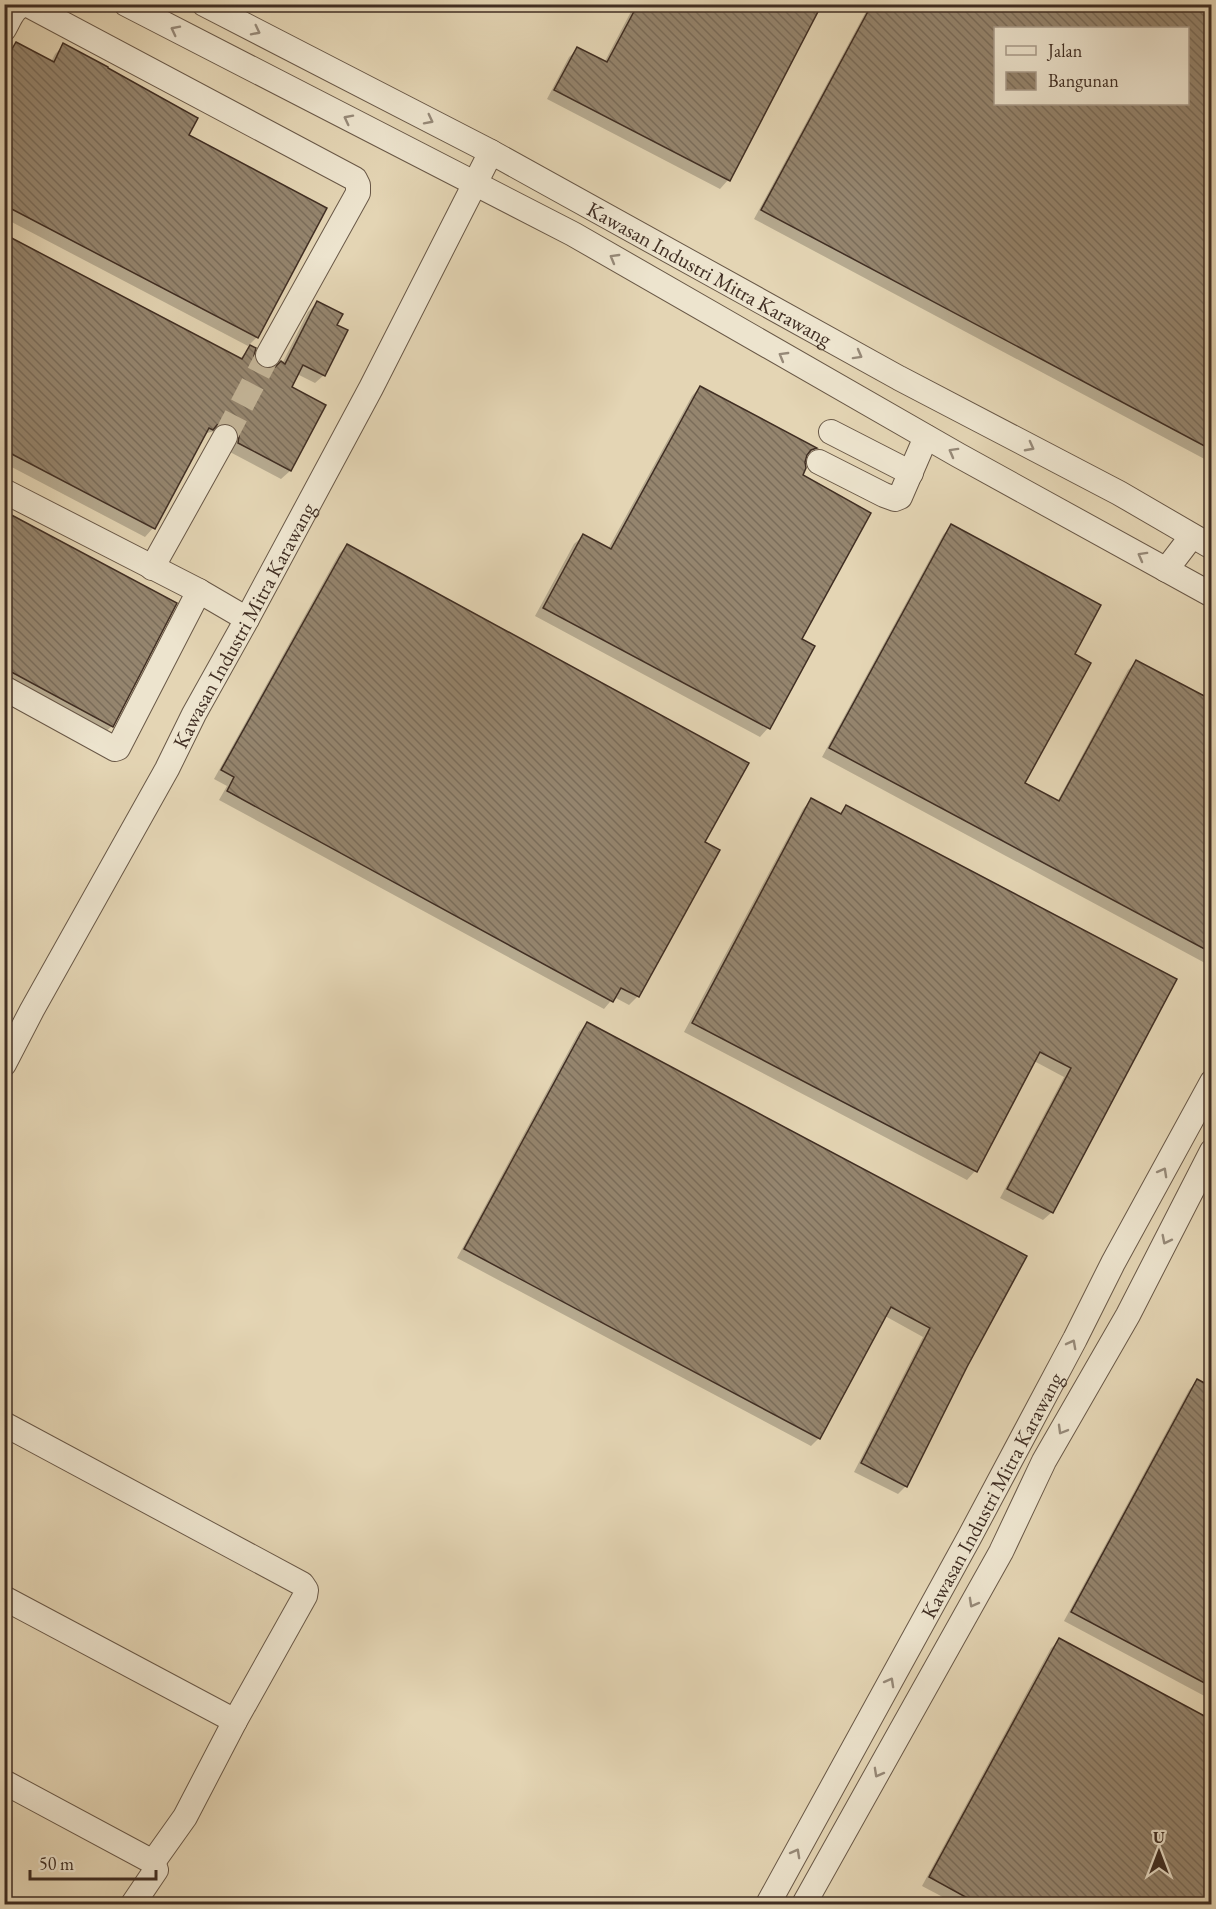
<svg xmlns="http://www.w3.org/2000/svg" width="1216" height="1909" font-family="'EB Garamond',serif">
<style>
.shadow{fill:#0003;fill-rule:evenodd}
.building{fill:url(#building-back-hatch);stroke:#402e23;stroke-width:1.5;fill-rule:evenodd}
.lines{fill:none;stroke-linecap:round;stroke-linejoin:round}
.minor-tunnel{stroke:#c3b497;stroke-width:24;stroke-dasharray:24 12;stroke-linecap:butt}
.minor-casing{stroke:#695847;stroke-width:26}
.minor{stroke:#ede4ce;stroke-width:24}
.oneway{stroke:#968978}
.labels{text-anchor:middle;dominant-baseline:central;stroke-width:4.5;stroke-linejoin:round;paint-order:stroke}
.street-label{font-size:21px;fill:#402e23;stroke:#ede4ce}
</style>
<defs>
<pattern id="building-back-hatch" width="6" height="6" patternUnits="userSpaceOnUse" patternTransform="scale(1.5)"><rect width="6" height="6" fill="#95856e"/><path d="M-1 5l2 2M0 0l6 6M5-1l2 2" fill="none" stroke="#7b6d5a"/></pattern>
</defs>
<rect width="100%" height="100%" fill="#e4d5b4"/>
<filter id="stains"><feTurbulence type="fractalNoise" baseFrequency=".00333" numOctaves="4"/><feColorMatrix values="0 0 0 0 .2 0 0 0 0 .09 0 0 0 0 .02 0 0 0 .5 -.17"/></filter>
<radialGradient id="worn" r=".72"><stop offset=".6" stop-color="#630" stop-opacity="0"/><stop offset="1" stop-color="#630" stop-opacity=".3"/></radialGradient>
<g class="shadow">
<path d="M635,4H821L728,180L720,189L547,99L569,57L578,49L604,63Z"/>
<path d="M870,4H1212V463L754,219ZM996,28H1188V104H996Z"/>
<path d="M16,44L51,62L55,54L64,45L187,136L257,337L248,346L4,218V58Z"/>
<path d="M4,236L239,360L250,347L254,363L261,369L269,371L282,364L308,312L317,303L335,325L324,375L315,383L297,374L290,388L324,406L290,471L281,479L230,452L223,432L215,431L207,433L202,437L153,528L145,537L4,463Z"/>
<path d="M700,387L814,449L805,457L800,476V639L813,646L768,728L760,737L535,616L574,544L583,536L608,549L692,396Z"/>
<path d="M4,513L112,726L103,734L4,681Z"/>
<path d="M951,526L1073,655L1023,784L1057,802L1128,670L1137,662L1205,699L1212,687V956L1205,963L822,757L943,535Z"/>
<path d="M347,545L703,843L718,851L638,996L629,1005L614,997L604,1009L219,800L227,786L214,779L339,554Z"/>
<path d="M811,800L839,814L846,807L1175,979L1052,1212L1043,1220L1000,1198L1064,1077L1034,1061L975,1171L967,1180L684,1032L803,809Z"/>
<path d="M587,1023L1025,1257L966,1366L906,1486L898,1494L854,1472L923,1337L885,1316L819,1438L811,1446L457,1258L579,1032Z"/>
<path d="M1197,1381L1212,1389V1700L1064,1621L1189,1390Z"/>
<path d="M1060,1640L1212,1904H956L922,1886L1051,1648Z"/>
</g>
<g class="building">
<path d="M638,4H822L730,181L554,90L577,47L607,62Z"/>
<path d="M872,4H1212V450L761,210ZM996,28H1188V104H996Z"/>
<path d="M16,42L54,62L63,43L108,67V68L198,118L189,135L327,208L258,338L4,205V63Z"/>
<path d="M4,234L242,359L250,345L256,348L254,356L256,363L262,368L268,369L275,367L281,361L285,364L317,301L343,314L337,325L348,330L325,376L303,365L292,387L326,405L291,471L238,443L239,436L237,430L231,424L224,423L217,425L213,430L209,428L155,529L4,450Z"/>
<path d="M700,386L817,448L811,450L807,455L805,462L806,468L803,475L871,513L802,639L815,646L770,729L543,608L583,534L611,549Z"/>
<path d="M4,511L177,603L113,727L4,668Z"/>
<path d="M951,524L1101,605L1075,654L1091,663L1025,783L1059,801L1136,660L1212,700V953L829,748Z"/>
<path d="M347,544L749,763L705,842L720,850L639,997L621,988L613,1002L227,791L234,777L221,770Z"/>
<path d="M811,798L841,814L846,805L1177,979L1053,1213L1007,1189L1071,1068L1040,1052L977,1172L692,1023Z"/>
<path d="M587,1022L1027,1256L967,1367L907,1487L861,1463L930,1328L891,1307L820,1439L464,1249Z"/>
<path d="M1197,1379L1212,1387V1687L1071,1612Z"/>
<path d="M1059,1638L1212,1720V1905H980L929,1877Z"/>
</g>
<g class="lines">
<path class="minor-tunnel" d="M225,437L268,355"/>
<g class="minor-casing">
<g id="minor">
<path d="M126,4L573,234L958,455L1212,595"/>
<path id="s1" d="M204,4L491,152L899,378L1119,493L1212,547"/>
<path d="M4,29C10,19 14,4 28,5L355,179L358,185V193L268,355"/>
<path d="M831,432L911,473"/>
<path d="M819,462L884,495L895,499L900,497L926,437"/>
<path d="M4,491L199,591L247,619"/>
<path d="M152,568L225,437"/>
<path d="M1166,570L1192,536"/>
<path d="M4,688L115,749L118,748L199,591"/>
<path id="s2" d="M4,1064L32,1010L167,769L194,714L247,619L371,388L491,152"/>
<path d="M4,1424L302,1584L306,1590L305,1596L235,1721L185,1817L153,1862"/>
<path d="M4,1598L235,1721"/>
<path d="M4,1782L153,1862L156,1870L133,1904"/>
<path id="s3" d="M768,1904L969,1538L1075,1339L1113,1263L1212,1082"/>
<path d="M804,1904L1001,1552L1044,1461L1128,1315L1212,1151"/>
</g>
</g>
<use href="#minor" class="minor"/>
</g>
<defs><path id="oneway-chevron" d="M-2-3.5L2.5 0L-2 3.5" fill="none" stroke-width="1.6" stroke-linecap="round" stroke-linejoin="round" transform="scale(1.5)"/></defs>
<g class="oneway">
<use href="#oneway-chevron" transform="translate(175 30) rotate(-153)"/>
<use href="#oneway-chevron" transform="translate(256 31) rotate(27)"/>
<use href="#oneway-chevron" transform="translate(348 119) rotate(-153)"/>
<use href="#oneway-chevron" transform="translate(429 120) rotate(27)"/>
<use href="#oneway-chevron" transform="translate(614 258) rotate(-150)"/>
<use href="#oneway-chevron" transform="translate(858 355) rotate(29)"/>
<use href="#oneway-chevron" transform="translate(783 356) rotate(-150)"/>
<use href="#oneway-chevron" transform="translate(1030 447) rotate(28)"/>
<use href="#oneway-chevron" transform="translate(953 452) rotate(-151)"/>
<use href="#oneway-chevron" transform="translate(1142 556) rotate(-151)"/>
<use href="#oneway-chevron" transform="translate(1163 1172) rotate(-61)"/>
<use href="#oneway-chevron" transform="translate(1166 1240) rotate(117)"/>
<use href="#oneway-chevron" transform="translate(1072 1344) rotate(-62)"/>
<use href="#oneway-chevron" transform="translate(1062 1430) rotate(120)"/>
<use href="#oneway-chevron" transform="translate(973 1603) rotate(119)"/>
<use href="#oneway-chevron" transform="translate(890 1682) rotate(-61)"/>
<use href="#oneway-chevron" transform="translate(878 1773) rotate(119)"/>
<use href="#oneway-chevron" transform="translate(796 1853) rotate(-61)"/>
</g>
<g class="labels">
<g class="street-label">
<text stroke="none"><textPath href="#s1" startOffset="573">Kawasan Industri Mitra Karawang</textPath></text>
<text stroke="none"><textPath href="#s2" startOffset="500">Kawasan Industri Mitra Karawang</textPath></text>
<text stroke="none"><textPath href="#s3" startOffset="466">Kawasan Industri Mitra Karawang</textPath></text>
</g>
</g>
<rect width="1216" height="1909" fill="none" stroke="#e4d5b4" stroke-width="24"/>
<rect x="6" y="6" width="1204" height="1897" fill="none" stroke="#402e23" stroke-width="3"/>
<rect x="12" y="12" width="1192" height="1885" fill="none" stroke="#402e23" stroke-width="1.5"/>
<rect x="994" y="27" width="195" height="78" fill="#ede4ce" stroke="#a89b8a" stroke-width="1.5"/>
<rect x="1006" y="46" width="30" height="9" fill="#ede4ce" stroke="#a89b8a" stroke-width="1.5"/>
<text x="1048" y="57" font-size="18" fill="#402e23">Jalan</text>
<rect x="1006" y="72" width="30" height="18" fill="url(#building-back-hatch)" stroke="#a89b8a" stroke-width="1.5"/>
<text x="1048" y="87" font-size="18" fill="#402e23">Bangunan</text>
<g transform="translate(1159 1852)" stroke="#ede4ce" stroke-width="4.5" paint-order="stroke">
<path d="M0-4.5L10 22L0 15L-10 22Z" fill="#402e23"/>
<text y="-9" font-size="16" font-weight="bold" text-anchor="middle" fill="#402e23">U</text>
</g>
<path d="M30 1870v9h126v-9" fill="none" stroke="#402e23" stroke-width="3"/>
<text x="39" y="1870" font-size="18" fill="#402e23" stroke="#ede4ce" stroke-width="4.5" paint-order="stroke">50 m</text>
<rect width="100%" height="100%" filter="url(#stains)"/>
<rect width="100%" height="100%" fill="url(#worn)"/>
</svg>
